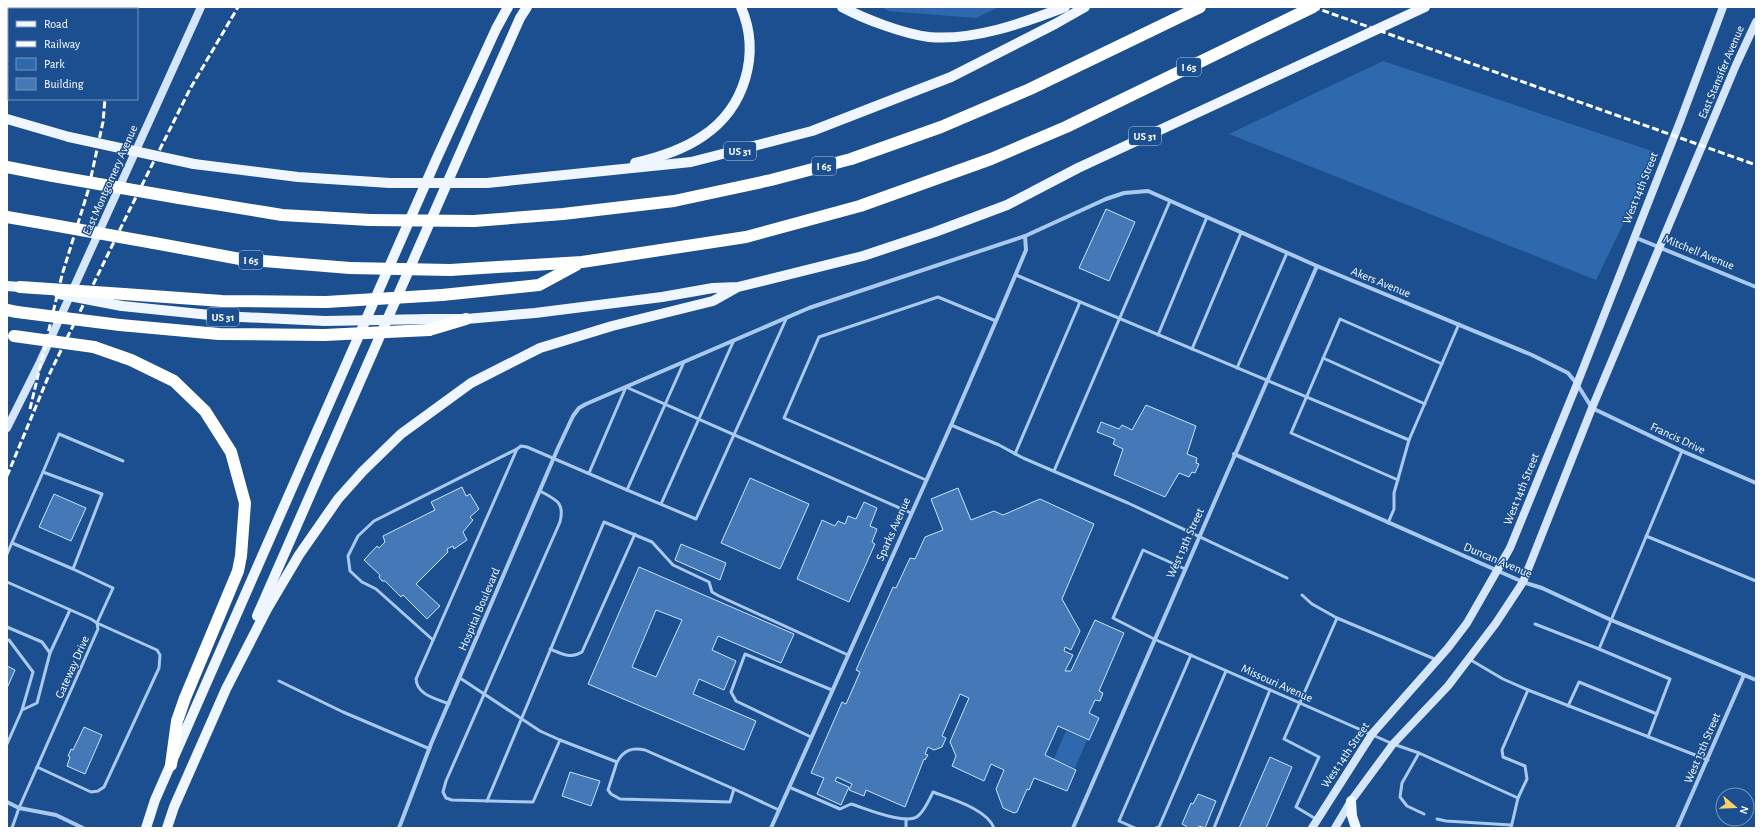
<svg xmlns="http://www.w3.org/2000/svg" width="1763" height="835" font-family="'Alegreya Sans',sans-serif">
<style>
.green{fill:#2e69ad}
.building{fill:#4478b7;stroke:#cfe3fa;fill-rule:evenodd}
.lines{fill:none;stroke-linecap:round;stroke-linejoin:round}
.lane{stroke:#a9c9ee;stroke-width:3}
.street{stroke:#a9c9ee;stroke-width:4}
.secondary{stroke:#d6e6fa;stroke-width:8}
.primary{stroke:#f0f6ff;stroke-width:10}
.highway{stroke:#fff;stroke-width:12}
.rail{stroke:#fff;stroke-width:3;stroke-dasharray:7 3;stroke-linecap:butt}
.primary-bridge{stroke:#f0f6ff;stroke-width:10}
.highway-bridge{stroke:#fff;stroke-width:12}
.labels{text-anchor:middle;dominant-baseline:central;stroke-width:3;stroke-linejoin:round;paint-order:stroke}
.shield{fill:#1b4f8f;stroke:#bbcadd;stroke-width:1}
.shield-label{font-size:11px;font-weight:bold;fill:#fff}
.street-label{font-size:12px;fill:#fff;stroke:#1b4f8f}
</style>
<rect width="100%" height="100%" fill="#1b4f8f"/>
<g class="green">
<path d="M882,7H999L976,18L888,11Z"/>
<path d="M1383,61L1655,152L1630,210L1596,280L1229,134Z"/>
<path d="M1066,731L1087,740L1075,768L1054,759Z"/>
</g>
<g class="building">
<path d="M1106,209L1135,222L1109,281L1079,268Z"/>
<path d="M1146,405L1196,426L1187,454L1197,458L1196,463L1199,464L1195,473L1192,472L1189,477L1179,473L1165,497L1114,475L1123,449L1113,444L1115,439L1097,432L1101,422L1119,429L1122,425L1132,430Z"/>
<path d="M750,478L809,504L780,569L721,543Z"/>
<path d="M462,487L466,496L470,494L479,509L470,517L473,520L463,532L467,540L454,549L453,546L447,549L448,552L416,584L440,606L427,619L403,595L401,597L385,581H382L379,577L380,575L364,560L377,546L379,548L385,542L383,536L435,510L431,502Z"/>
<path d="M958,488L971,520L994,511L1003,515L1040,499L1094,524L1062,599L1080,631L1071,650L1065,647L1064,651L1073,655L1065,671H1071L1095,620L1124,633L1099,691L1103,693L1100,701L1095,700L1089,713L1099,718L1089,740L1058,726L1045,755L1076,770L1067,791L1034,778L1029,790L1027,789L1017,812L1014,813L1003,808L996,789L1004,770L991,764L984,781L952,766L956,756L950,742L969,698L960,694L942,736L946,738L942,747L934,750L928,747L925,754L928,755L925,760L924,759L905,807L866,790L864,796L849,790L852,784L837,777L835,781L849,787L841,805L817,794L824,778L811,773L842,702L846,704L860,672L856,670L893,587L896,588L910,558L915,559L925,537L943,530L931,499Z"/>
<path d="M54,494L86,508L71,541L39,527Z"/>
<path d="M864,502L877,508L870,526L877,529L872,542L875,544L849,602L797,579L822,520L835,526L838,521L845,524L848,516L856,519Z"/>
<path d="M681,544L726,563L720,580L675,560Z"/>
<path d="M639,567L794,634L781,663L718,636L712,650L736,661L724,690L699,679L693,694L756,721L744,750L588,684ZM656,610L682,620L656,677L632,667Z"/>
<path d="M7,666L15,670L7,688Z"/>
<path d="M84,727L102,735L85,774L67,766L70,757L68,756L71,749L73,750Z"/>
<path d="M1270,757L1292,767L1266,828H1239Z"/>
<path d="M570,772L600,781L591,806L562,796Z"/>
<path d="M1198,794L1216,801L1205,828L1199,826L1198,828H1187L1186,826L1182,824L1191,803L1193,804Z"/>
</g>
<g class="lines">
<g class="lane">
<path d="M1016,275L1409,440"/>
<path d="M1158,335L1207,217"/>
<path d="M1192,349L1241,233"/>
<path d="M1323,358L1425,404"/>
<path d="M1237,368L1287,253"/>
<path d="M951,425L999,445L1023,458L1128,503L1287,578"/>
<path d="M1015,454L1080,302"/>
<path d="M1054,471L1170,201"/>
<path d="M43,472L59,434L123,461"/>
<path d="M589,473L626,387L911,513"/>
<path d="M926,480L784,418L819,337L938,297L996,321"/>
<path d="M1398,480L1291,433L1340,319L1442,364"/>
<path d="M627,490L696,519L787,317"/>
<path d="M540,491C556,500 565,502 560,522L446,781L443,792L446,798L452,800L533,802L560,740"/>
<path d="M661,504L734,340"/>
<path d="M1388,523L1394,509V493L1409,440L1459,324"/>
<path d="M1646,536L1756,581"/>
<path d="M12,543L73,569"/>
<path d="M7,554L43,472L102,494L73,569L113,588L97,623L157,650L160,655L159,668L104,787L98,791L91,792L37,767"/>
<path d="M1185,569L1143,550L1113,618L1154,639L1393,744L1419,753L1518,798"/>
<path d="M7,582L91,619L97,623L98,629L19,808L12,828"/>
<path d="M1302,595L1312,604L1337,618"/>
<path d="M1535,624L1599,649"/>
<path d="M7,627L42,642L50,653L37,703L22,710L7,744"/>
<path d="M7,640H9L33,672L22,710"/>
<path d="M433,640L376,589L362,582L350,571L348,556L358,536L374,521L517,449"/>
<path d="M550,649C562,654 571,659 582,652L635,534"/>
<path d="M50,653L70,610"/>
<path d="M1469,659L1503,679L1528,690L1708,760"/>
<path d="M460,678L540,731L560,740L617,762L608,790L611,794L620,799L730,802L734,789L779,810"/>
<path d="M279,681L343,712L430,749"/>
<path d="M449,704C435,698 417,695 416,679L517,449L521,446L527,447L627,490L684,362"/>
<path d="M1568,706L1579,682L1657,714"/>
<path d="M811,737L736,701L731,692L745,654L832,690"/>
<path d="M1648,737L1670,679L1599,649L1682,451"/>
<path d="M1419,753L1402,783L1400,797L1407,806L1424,814"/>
<path d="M617,762C624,750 632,747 645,750L734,789"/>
<path d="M789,787L840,809L851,804C865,808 906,826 918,816C925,810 929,800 933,792C951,799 987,809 994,828"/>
<path d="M487,801L604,522L652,542L673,565L709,582L712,592L719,596L848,655"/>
<path d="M1316,819L1296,807L1319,757L1284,739L1337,618L1437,660"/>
<path d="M1437,819L1446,821L1511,825"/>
<path d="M906,828V819"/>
<path d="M1135,828L1119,821L1191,655"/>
<path d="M1156,828L1159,827L1226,671"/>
<path d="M1214,828L1270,690"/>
<path d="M1511,828L1518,798L1527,779L1525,766L1503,757L1502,750L1528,690"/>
</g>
<g class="street">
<path d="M1634,237L1756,287"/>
<path d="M1234,454L1523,582L1542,588L1611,620L1756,680"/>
<path d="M7,802L19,808L56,815L83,828"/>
<path d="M399,828L431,744L558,448L573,416L579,408L586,404L809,308L1025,236L1106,199L1124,193L1148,191L1317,266L1532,355L1568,373L1577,384L1592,408L1682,451L1756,483"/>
<path d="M771,828L952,423L996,321L1026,250L1025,236"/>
<path d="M1073,828L1317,266"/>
<path d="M1677,828L1744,675"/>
</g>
<g class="secondary">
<path d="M7,428L40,362L201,7"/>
<path d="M1312,828L1372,734L1448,648L1467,623L1510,548L1577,384L1681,119L1723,7"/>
<path d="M1335,828L1351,801L1393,744L1448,686L1496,623L1523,582L1592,408L1736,65L1756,22"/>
</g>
<g class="primary">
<path d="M842,7C864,19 904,34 929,37C974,41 1023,23 1065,7"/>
<path d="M7,119L69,137"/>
<path d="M635,163C657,158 684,149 703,136C745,108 761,54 741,7"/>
<path d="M194,164L298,177L390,183"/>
<path d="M487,183L691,162L812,131L951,77L1055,24L1085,7"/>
<path d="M7,286L20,287"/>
<path d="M122,306L220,316L325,321"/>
<path d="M430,319H466L535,313L662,297L713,288L738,287L863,256L935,232L1007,205L1078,168L1425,7"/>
<path d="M257,616L492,81L520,18L527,7"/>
<path d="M1351,801L1352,816L1356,828"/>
<path d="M146,828L155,800L436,160L496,29L508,7"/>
<path d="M167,828L174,807L226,689L267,609L299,555L338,499L363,471L401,434L471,383L540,348L612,326L713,301L736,288"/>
</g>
<g class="highway">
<path d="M7,167L53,176"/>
<path d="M179,198L282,215L370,220"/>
<path d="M7,217L36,222"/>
<path d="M474,221L563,214L674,201L771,180L851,159L941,127L1030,89L1200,7"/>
<path d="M154,243L240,259L350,268"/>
<path d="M450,270L582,262L746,237L860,206L991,159L1066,127L1313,7"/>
<path d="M124,294L222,301L326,302"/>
<path d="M442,295L539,285L576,265"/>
<path d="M7,310L17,312"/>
<path d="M120,325L219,334L324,335"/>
<path d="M429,330L466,319"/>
<path d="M94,347L131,360L174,381L205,411L231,452L245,503L241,556L238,571L185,698L177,721L171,765"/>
</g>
<g class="rail">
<path d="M84,7L85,9"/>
<path d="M1313,7L1756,165"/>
<path d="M30,409L62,275L88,191L103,122L105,99"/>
<path d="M7,476L49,375L130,209L190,89L238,7"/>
</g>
<g class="primary-bridge">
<path d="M69,137L194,164"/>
<path d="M390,183H487"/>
<path d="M59,294L122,306"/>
<path d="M325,321L430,319"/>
</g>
<g class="highway-bridge">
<path d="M53,176L179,198"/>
<path d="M370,220L474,221"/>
<path d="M36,222L154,243"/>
<path d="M350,268L450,270"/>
<path d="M20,287L124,294"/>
<path d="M326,302L442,295"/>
<path d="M17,312L120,325"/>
<path d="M324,335L429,330"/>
<path d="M14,336L94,347"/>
</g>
</g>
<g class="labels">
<g class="shield">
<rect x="1177" y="58" width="24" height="18" rx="3"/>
<rect x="1129" y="127" width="32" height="18" rx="3"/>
<rect x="724" y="142" width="32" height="18" rx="3"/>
<rect x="812" y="157" width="24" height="18" rx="3"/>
<rect x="239" y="251" width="24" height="18" rx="3"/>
<rect x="207" y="308" width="32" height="18" rx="3"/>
</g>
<g class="shield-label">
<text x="1189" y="67">I 65</text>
<text x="1145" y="136">US 31</text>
<text x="740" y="151">US 31</text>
<text x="824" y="166">I 65</text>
<text x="251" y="260">I 65</text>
<text x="223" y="317">US 31</text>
</g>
<g class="street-label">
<text transform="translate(1721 72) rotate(-67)">East Stansifer Avenue</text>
<text transform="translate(110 180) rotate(-66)">East Montgomery Avenue</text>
<text transform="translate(1640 188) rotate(-68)">West 14th Street</text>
<text transform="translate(1699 252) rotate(22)">Mitchell Avenue</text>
<text transform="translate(1381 282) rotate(22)">Akers Avenue</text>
<text transform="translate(1678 438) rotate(25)">Francis Drive</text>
<text transform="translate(1521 489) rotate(-68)">West 14th Street</text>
<text transform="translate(893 529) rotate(-66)">Sparks Avenue</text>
<text transform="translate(1185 543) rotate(-66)">West 13th Street</text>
<text transform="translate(1498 560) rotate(23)">Duncan Avenue</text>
<text transform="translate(479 609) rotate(-67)">Hospital Boulevard</text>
<text transform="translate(72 667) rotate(-66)">Gateway Drive</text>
<text transform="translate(1277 683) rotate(24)">Missouri Avenue</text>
<text transform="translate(1702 748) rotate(-67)">West 15th Street</text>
<text transform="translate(1345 755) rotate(-56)">West 14th Street</text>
</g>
</g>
<rect width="1763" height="835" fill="none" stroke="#ffffff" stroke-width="16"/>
<rect x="8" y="8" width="130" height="92" fill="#1b4f8f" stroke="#7695bc"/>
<rect x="16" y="21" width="20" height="6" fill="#f0f6ff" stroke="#7695bc"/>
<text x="44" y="28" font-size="12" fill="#ffffff">Road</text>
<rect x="16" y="41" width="20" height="6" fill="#ffffff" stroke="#7695bc"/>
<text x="44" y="48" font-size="12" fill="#ffffff">Railway</text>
<rect x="16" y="58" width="20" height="12" fill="#2e69ad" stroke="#7695bc"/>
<text x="44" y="68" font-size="12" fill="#ffffff">Park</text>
<rect x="16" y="78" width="20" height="12" fill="#4478b7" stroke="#7695bc"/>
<text x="44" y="88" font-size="12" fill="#ffffff">Building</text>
<g transform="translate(1735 807) rotate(109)"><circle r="19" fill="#1b4f8f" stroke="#7695bc"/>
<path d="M0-3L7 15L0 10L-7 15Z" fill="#ffd166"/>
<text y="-6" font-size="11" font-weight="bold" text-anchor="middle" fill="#ffffff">N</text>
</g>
</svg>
